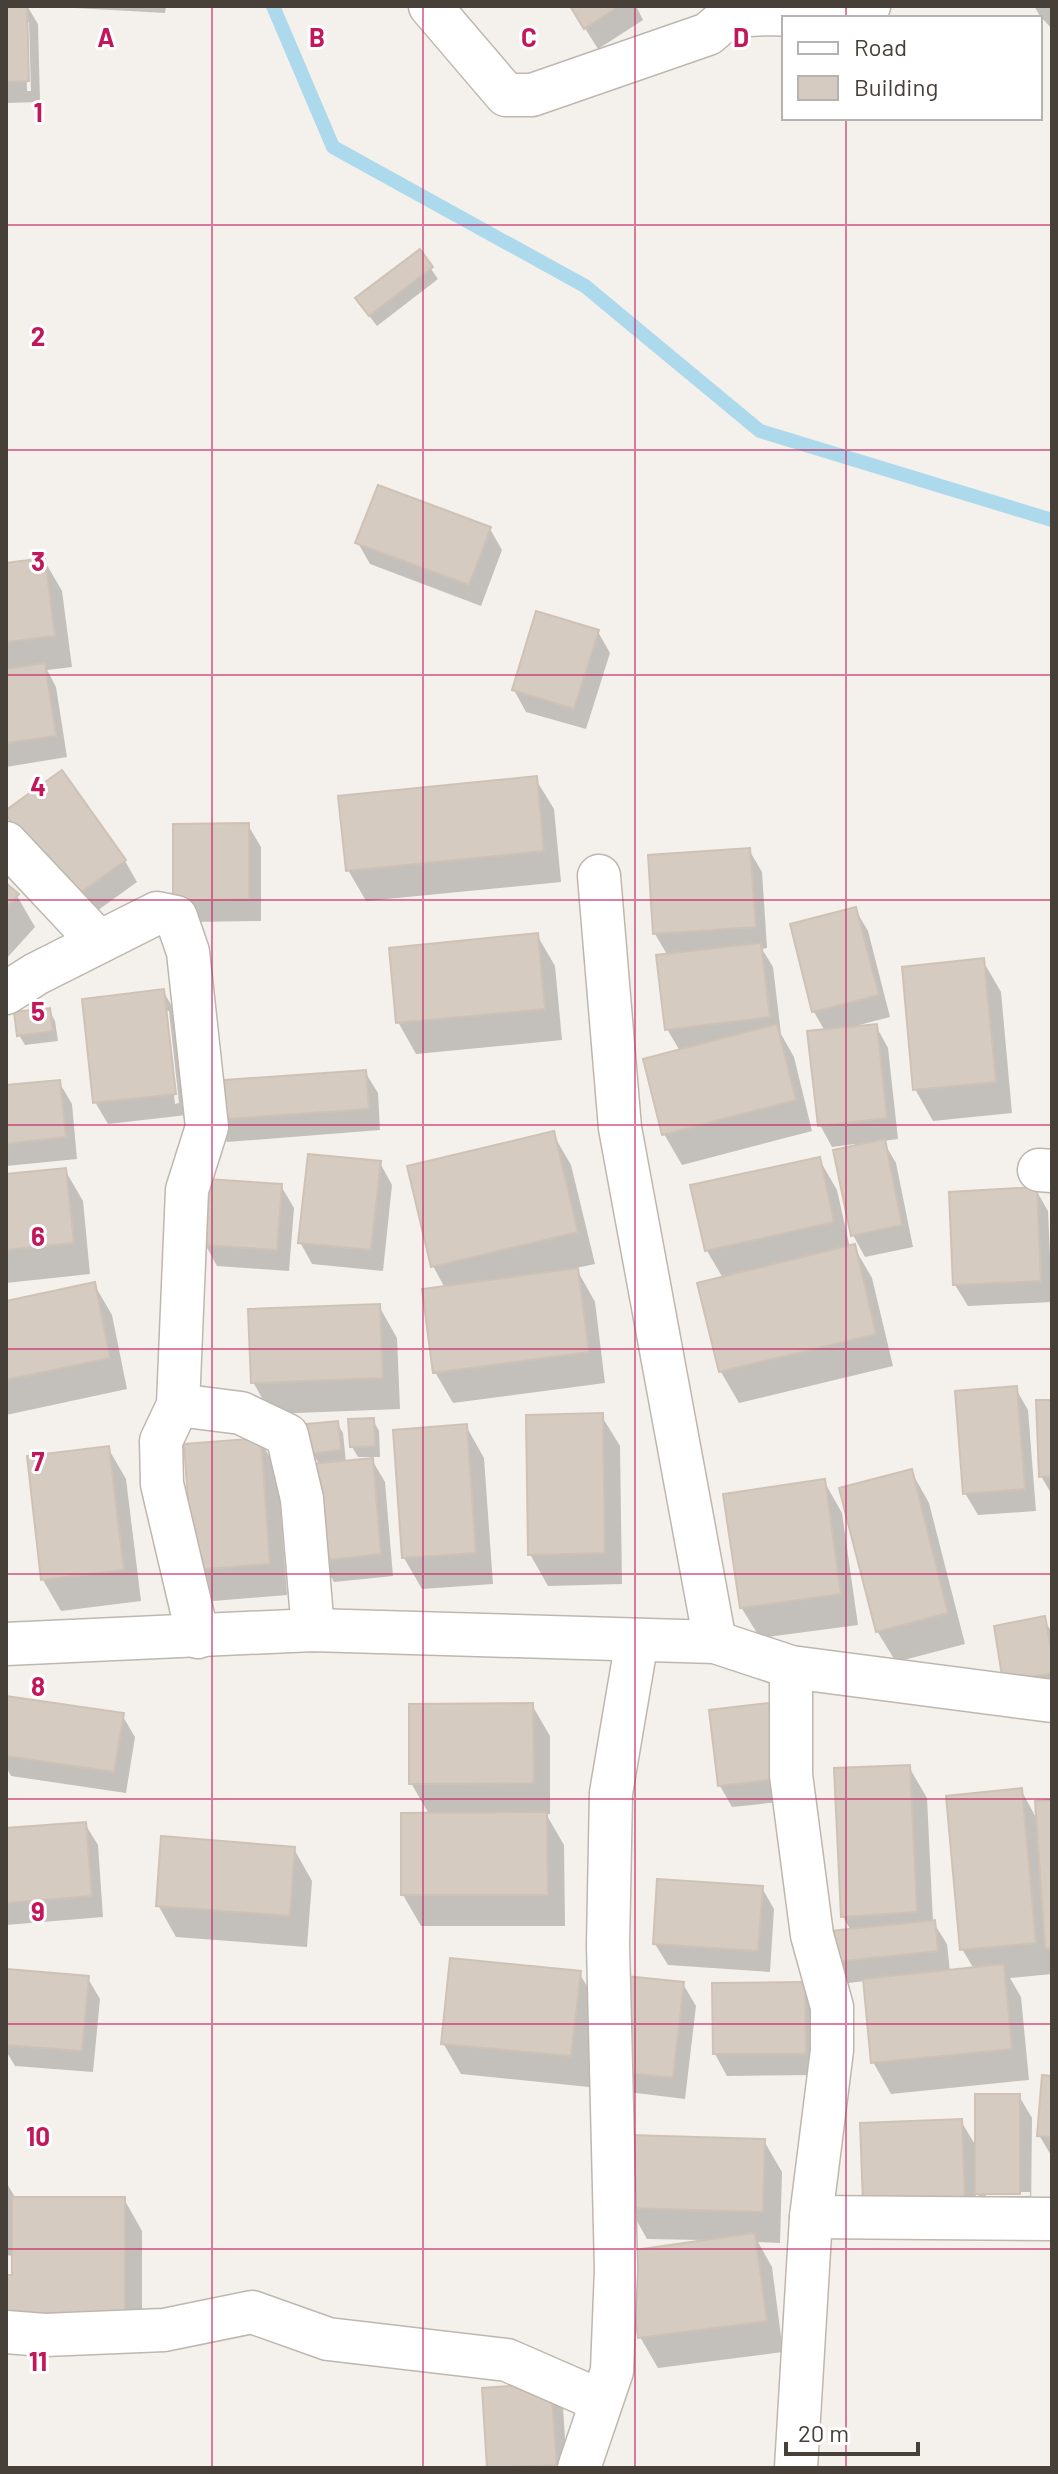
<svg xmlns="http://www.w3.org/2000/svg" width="1058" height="2474" font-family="Barlow,sans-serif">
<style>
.shadow{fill:#0003;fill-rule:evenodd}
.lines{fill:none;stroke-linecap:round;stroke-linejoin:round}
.stream{stroke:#acd9eb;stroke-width:14}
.building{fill:#d5cbc1;stroke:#cfc2b5;stroke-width:2}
.street-casing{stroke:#bfb7ae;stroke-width:45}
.street{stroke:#fff;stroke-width:42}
.grid{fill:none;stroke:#c2185b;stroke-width:2;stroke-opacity:0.55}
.grid-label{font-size:26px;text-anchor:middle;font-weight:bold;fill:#c2185b;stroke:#fff;stroke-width:6;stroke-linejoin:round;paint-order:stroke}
</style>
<rect width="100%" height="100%" fill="#f4f0eb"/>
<g class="shadow">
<path d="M6,6H27L38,24L40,102L6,103ZM25,22H29L31,91H27Z"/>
<path d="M39,6H166L165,13Z"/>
<path d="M571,6H636L643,20L598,49Z"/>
<path d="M1034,6H1052V29L1040,16Z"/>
<path d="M419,252L438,279L377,326L364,309Z"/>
<path d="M490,529L502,550L481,606L370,564L358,543Z"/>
<path d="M44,560L62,591L72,667L47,670L56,687L67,757L6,767V565Z"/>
<path d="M598,632L610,653L586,729L526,712L514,690Z"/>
<path d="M535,778L554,809L561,882L366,901L348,870Z"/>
<path d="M7,812L125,861L137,882L83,921Z"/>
<path d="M248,825L261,847V921L188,922L175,900Z"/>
<path d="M749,850L762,872L767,948L762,949L773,967L781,1034L794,1057L812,1131L682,1165L664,1134L680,1051L667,1029L668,956L655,934L650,857Z"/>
<path d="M6,885L17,896L35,927L6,959Z"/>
<path d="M855,909L868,931L890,1017L859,1025L860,1027L876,1026L888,1048L898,1139L883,1141L896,1163L913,1247L865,1257L853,1235L855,1144L832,1147L820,1125L825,1031L814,1012L792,925Z"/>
<path d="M537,935L555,966L562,1040L416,1054L398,1022Z"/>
<path d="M983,961L1001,992L1012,1113L933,1121L915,1089Z"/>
<path d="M163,991L176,1013L187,1115L108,1124L95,1102ZM165,1011H169L179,1103L175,1104Z"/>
<path d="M49,1010L55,1021L58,1041L25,1045L19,1035Z"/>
<path d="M365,1072L378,1093L380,1130L227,1142L215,1120Z"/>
<path d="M59,1082L72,1104L77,1159L6,1166V1087Z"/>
<path d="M553,1134L571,1165L595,1264L576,1268L595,1302L605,1383L453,1403L435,1372L445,1288L433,1266Z"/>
<path d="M819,1159L837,1190L850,1248L854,1247L872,1278L893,1366L739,1403L721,1372L700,1284L723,1278L707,1251Z"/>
<path d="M380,1163L392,1185L383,1271L312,1264L300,1242Z"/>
<path d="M65,1170L83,1201L90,1274L6,1283V1176Z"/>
<path d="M281,1186L294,1208L289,1271L217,1266L205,1244Z"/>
<path d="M1036,1190L1048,1211L1052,1302L968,1306L955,1285Z"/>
<path d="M94,1284L112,1315L127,1389L6,1415V1303Z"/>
<path d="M379,1306L397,1338L400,1409L271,1414L253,1382Z"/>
<path d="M1016,1389L1028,1410L1036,1511L978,1515L965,1493Z"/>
<path d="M1052,1402V1495L1041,1476Z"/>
<path d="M601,1415L620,1446L622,1584L548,1586L530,1554Z"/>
<path d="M373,1420L379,1431L380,1457H358L352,1447Z"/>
<path d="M337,1423L343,1433L346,1463L372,1460L385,1482L393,1576L334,1582L321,1560L320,1465L312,1453Z"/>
<path d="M466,1426L484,1458L493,1584L422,1589L404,1558Z"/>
<path d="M260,1440L278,1472L287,1595L213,1601L195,1569Z"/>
<path d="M108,1448L126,1479L141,1601L61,1611L43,1580Z"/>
<path d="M911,1471L929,1503L965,1644L896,1662L877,1631Z"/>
<path d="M824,1481L842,1513L858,1625L760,1638L741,1607Z"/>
<path d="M1044,1619L1052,1633V1697L1018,1703Z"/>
<path d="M532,1705L550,1736V1814H546L564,1845L565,1926H421L403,1895L429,1814L411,1783Z"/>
<path d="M768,1705L781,1727L789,1801L732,1807L720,1786Z"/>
<path d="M6,1709L122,1715L135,1737L126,1793L11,1776L6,1767Z"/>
<path d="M909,1767L927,1798L933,1922L947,1944L950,1972L974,1969L962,1949L1021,1790L1038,1821L1052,1802V1974L1010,1978L1021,1997L1029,2080L891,2094L873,2062L865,1981L848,1983L836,1961L851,1931L843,1916Z"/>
<path d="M85,1824L98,1845L103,1917L6,1925V1830Z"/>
<path d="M294,1849L312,1881L307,1947L176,1937L158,1905Z"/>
<path d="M762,1888L774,1909L770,1972L668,1965L655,1944Z"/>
<path d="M8,1971L87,1977L100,1999L93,2072L15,2066L6,2051Z"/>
<path d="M579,1973L598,2004L589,2087L461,2074L443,2043Z"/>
<path d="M683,1984L696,2006L685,2099L628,2092L615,2070Z"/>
<path d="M804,1984L816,2006L817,2075L727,2076L715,2054Z"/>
<path d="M1052,2078V2157L1039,2135Z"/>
<path d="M1019,2096L1032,2118L1031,2215L990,2216L976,2191V2220L877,2224L961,2121L977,2148ZM986,2192H1030V2196H986Z"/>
<path d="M764,2141L782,2172L780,2243L758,2242L772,2267L783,2352L658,2368L640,2337L702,2240L647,2239L629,2207Z"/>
<path d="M6,2182L16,2199H124L142,2231V2344L11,2343L6,2277H14V2256L6,2255Z"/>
<path d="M550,2385L563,2407L567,2468H489L484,2390Z"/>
</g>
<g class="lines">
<path class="stream" d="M273,6L333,147L585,286L760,431L1052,520"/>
</g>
<g class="building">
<path d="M6,6H27L29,81L6,82Z"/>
<path d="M570,6H619L584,29Z"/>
<path d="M420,249L433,267L369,316L355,298Z"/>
<path d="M378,485L491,527L469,585L355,543Z"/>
<path d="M45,558L55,636L6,642V563Z"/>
<path d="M536,611L599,630L574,709L512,690Z"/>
<path d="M45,663L56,736L6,743V669Z"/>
<path d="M62,770L126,860L69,901L6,815V810Z"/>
<path d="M537,776L544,851L346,871L338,796Z"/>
<path d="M249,823V899L173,901V824Z"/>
<path d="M750,848L756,927L653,934L648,855Z"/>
<path d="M6,883L19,894L6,908Z"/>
<path d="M856,907L879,995L812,1012L790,924Z"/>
<path d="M538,933L545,1009L396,1023L389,948Z"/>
<path d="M761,943L770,1017L665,1030L656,955Z"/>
<path d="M984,958L996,1082L913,1090L902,967Z"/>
<path d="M164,989L176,1094L93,1103L82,999Z"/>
<path d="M50,1008L53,1031L17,1036L14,1012Z"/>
<path d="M777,1024L796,1100L662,1135L643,1059Z"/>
<path d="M877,1024L887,1118L818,1126L807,1031Z"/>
<path d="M366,1070L369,1109L213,1120L210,1081Z"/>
<path d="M60,1080L66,1137L6,1144V1085Z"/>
<path d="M554,1131L578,1232L431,1267L407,1166Z"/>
<path d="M885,1139L902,1225L851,1236L833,1150Z"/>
<path d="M308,1154L381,1161L371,1250L298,1243Z"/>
<path d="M820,1157L834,1222L705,1251L690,1185Z"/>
<path d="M66,1168L74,1243L6,1250V1174Z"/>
<path d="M207,1179L282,1184L277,1250L203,1245Z"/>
<path d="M1037,1187L1041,1281L953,1285L949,1192Z"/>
<path d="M855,1244L876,1334L719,1372L697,1283Z"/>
<path d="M578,1268L589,1352L433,1373L422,1289Z"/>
<path d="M95,1282L110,1358L6,1380V1301Z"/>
<path d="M380,1304L383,1378L251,1383L248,1309Z"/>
<path d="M1017,1386L1025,1489L963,1494L955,1391Z"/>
<path d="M1036,1400H1052V1476L1039,1477Z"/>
<path d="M603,1413L605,1553L528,1555L526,1415Z"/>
<path d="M374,1418L375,1446L350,1447L348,1419Z"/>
<path d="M338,1421L341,1450L310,1454L307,1424Z"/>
<path d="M467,1424L476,1553L402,1558L393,1430Z"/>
<path d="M261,1438L270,1564L193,1570L184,1444Z"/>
<path d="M109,1446L124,1570L41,1580L27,1456Z"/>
<path d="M373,1458L381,1554L319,1561L311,1464Z"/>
<path d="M912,1469L948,1613L876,1632L839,1488Z"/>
<path d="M825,1479L841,1594L740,1608L723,1494Z"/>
<path d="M1045,1616L1050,1643L1052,1642V1673L1003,1682L994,1626Z"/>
<path d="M6,1696L124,1713L114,1772L6,1756Z"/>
<path d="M533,1703L534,1783L409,1784V1704Z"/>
<path d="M769,1703L778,1779L718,1786L709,1710Z"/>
<path d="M910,1765L917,1912L841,1917L834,1768Z"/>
<path d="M1022,1788L1036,1943L960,1950L946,1796Z"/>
<path d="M1052,1800V1948L1045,1949L1035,1801Z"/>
<path d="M547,1812L548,1895H401V1813Z"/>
<path d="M86,1822L92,1896L6,1903V1828Z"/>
<path d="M161,1836L295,1847L290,1916L156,1906Z"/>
<path d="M657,1879L763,1886L758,1951L653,1944Z"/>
<path d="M935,1920L938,1951L834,1962L831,1931Z"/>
<path d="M450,1958L581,1971L571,2056L441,2044Z"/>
<path d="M1004,1964L1012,2049L871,2063L863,1979Z"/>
<path d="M7,1969L89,1976L82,2051L6,2045Z"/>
<path d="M625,1976L684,1982L673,2078L613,2071Z"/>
<path d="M805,1982L806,2054H713L712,1983Z"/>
<path d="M1042,2075L1052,2076V2137L1037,2136Z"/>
<rect x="975" y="2094" width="45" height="100"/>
<path d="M962,2119L965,2199L863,2203L860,2123Z"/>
<path d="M630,2135L765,2139L763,2212L627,2208Z"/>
<path d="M12,2197H125V2313H6V2275H12Z"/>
<path d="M755,2233L767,2321L638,2338L627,2251Z"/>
<path d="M551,2383L557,2465L487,2468L482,2388Z"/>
</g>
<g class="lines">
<g class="street-casing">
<g id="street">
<path d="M430,6L506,95H532L708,34L729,16L768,14L823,16L857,12L869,6"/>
<path d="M6,843L99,942"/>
<path d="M599,876L620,1128L715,1642"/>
<path d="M6,993L36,974L157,913L176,917L188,952L207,1127L187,1190L178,1405L161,1441L162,1484L198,1637"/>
<path d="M1039,1170L1052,1171"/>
<path d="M178,1405L241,1413L287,1435L302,1499L313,1630"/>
<path d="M6,1644L313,1630L715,1642L791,1667L1052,1701"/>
<path d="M791,1667V1775L812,1935L832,2007V2050L811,2217L796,2468"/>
<path d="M811,2217L1052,2219"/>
<path d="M6,2332L45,2335L164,2330L252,2312L328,2339L507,2360L601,2401"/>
<path d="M579,2468L612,2371L616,2269L608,1945L611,1793L637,1640"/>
</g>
</g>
<use href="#street" class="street"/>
</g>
<path class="grid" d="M212,6V2468M423,6V2468M635,6V2468M846,6V18M846,118V2468M6,225H1052M6,450H1052M6,675H1052M6,900H1052M6,1125H1052M6,1349H1052M6,1574H1052M6,1799H1052M6,2024H1052M6,2249H1052"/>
<g class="grid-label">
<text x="106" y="47">A</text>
<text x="317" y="47">B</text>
<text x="529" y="47">C</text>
<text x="741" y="47">D</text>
<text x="38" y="122">1</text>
<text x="38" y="346">2</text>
<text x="38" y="571">3</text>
<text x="38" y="796">4</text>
<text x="38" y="1021">5</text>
<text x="38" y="1246">6</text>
<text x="38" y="1471">7</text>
<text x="38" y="1696">8</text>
<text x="38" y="1921">9</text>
<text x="38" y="2146">10</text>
<text x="38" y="2371">11</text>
</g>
<rect width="1058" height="2474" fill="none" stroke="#474039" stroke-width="16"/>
<rect x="782" y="16" width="260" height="104" fill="#ffffff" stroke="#b5b3b0" stroke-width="2"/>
<rect x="798" y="42" width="40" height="12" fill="#ffffff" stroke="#b5b3b0" stroke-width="2"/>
<text x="854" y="56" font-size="24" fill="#474039">Road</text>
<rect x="798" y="76" width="40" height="24" fill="#d5cbc1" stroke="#b5b3b0" stroke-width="2"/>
<text x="854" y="96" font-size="24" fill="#474039">Building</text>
<path d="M786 2442v12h132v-12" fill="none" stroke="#474039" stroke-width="4"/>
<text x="798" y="2442" font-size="24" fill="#474039" stroke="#ffffff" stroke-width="6" paint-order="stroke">20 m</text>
</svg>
